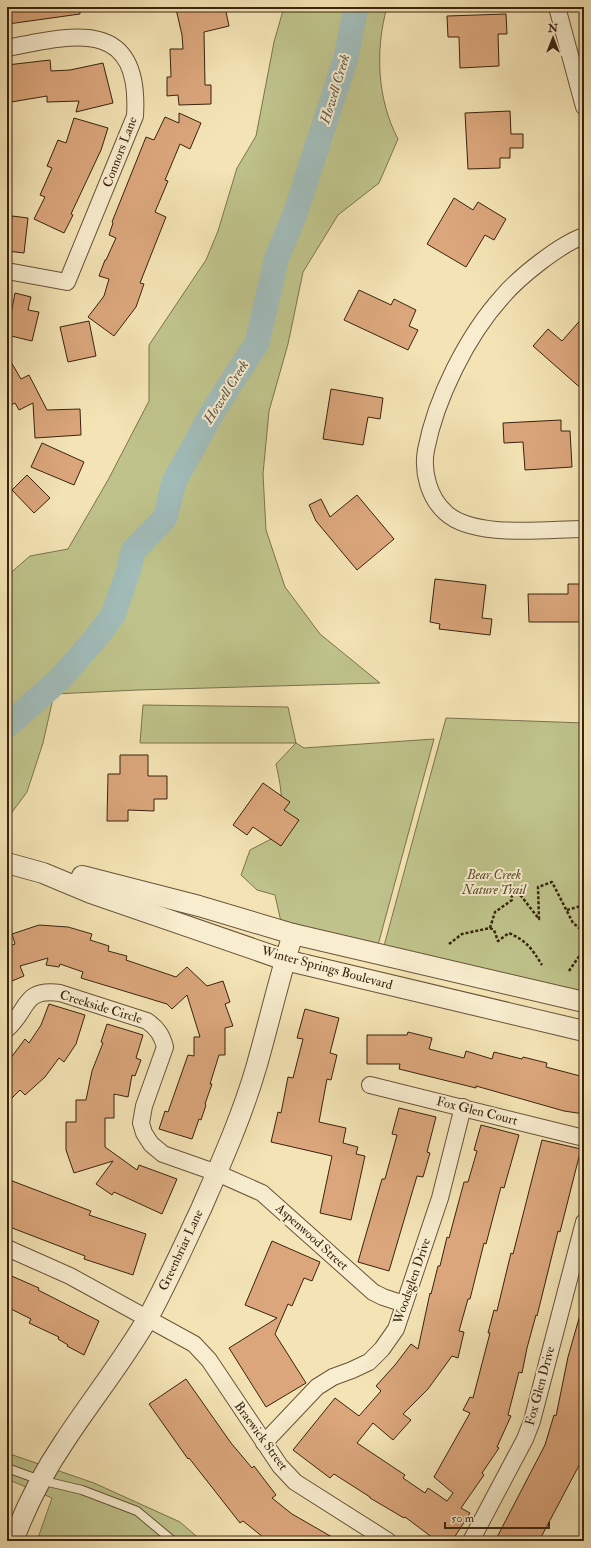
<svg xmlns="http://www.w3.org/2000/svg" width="591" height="1548" font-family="'IM FELL Double Pica',serif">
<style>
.green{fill:#bfc38b;stroke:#7c734c}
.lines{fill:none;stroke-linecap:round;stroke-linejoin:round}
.river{stroke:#a1bcb9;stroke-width:25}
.building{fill:#dba67c;stroke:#39230e}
.service-casing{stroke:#685338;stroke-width:10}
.minor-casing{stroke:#685338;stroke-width:18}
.tertiary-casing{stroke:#685338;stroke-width:22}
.path{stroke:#39230e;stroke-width:2.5;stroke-dasharray:3 2;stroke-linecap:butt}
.service{stroke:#f8edcf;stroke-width:8}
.minor{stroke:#f8edcf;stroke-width:16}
.tertiary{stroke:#f8edcf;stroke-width:20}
.labels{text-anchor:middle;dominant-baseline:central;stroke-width:4;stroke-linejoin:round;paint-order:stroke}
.street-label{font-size:13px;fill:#39230e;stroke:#f8edcf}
.park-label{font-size:13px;font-style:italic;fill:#5a4b2d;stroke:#f8edcf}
.water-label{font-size:14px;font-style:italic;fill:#585141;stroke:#f8edcf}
</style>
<rect width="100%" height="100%" fill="#f4e4b5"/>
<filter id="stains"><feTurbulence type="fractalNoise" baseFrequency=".005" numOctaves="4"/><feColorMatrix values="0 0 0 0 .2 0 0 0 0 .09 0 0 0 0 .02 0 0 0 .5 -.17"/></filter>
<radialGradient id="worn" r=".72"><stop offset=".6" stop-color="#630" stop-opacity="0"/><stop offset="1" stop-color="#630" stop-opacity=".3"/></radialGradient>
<g class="green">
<path d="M284,7H387C375,50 377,99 398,139L379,183L338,215L303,272L288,344L269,411L263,474L266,530L285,587L320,634L380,683L138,690L54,694L43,743L27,792L7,819V576L30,556L68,549L108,480L149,401V345L206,260L218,231L237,168L256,136L274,42Z"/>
<path d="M143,705L288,707L296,743L304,748L434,739L378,945L281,922L275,895L257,890L241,875L250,850L273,838C284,806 283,796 276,764L296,743H140Z"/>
<path d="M446,718L584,723V998L384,946Z"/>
<path d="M7,1453L94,1483L180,1522L202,1541H37L52,1498L7,1479Z"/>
</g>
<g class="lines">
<path class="river" d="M7,726L60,679L95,639L113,615L128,572L133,551L165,518L174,482L215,408L257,343L277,257L294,217L346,58L356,7"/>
</g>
<g class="building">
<path d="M7,7H80V14L8,24Z"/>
<path d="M187,7H211L212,10L225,7L229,26L204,32L205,85H211V104L179,105L178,95L167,96V77H171L170,49H183L182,35L176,9Z"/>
<path d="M506,14L507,34H498L499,66L460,68L459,37H448L447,16Z"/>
<path d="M50,60L51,71L70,70L103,63L113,103L76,112L79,101L47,102V96L11,102L7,65Z"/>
<path d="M510,111L511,134H523V148H510V158H500V168L468,169L465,113Z"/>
<path d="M179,113L201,123L190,149L180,144L165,180L168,181L155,212L166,217L140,283L144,284L136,307L114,336L88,317L104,296L109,279L99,276L105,260H106L116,238L109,235L113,223L112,222L146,137L154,140L165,117L179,123Z"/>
<path d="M74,118L108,128L101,150L71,214L73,215L64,233L34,219L45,197L40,195L52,168L47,166L58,140L66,143Z"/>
<path d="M454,198L473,210L478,202L506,219L494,240L485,235L466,267L427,244Z"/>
<path d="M12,216L28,218L24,253L7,251V224L11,225Z"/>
<path d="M359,290L391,305L394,299L416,310L409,326L418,330L408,350L344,320Z"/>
<path d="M15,293L31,297L28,310L39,312L32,341L7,335Z"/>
<path d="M584,316V391L533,346L548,329L562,341Z"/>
<path d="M89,321L96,356L68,362L60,327Z"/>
<path d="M7,355L21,379L29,375L47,410L80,409L81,435L35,438L33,403L19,410L15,403L7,407Z"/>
<path d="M331,389L383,398L380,419L368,417L363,445L323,439Z"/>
<path d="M561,420V431H570L572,467L525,470L523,442L504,443L503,423Z"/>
<path d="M42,443L84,462L74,485L31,467Z"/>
<path d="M27,475L50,498L34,513L12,490Z"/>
<path d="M357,495L394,539L357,570L316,521L309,505L321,499L330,517Z"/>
<path d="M435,579L486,585L482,618L492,619L490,635L439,629L440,624L430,622Z"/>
<path d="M568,584H580L581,622H529L528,594H568Z"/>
<path d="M120,755H148V776H167V799H154V811L128,810V821H107L108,774H120Z"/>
<path d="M263,783L290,802L284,810L299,820L281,846L253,827L247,835L233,825Z"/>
<path d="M39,925L68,927L92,934L90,940L109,946L108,951L127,956L126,960L176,977L187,967L207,986L223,981L230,1002L225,1004L233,1026L225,1028V1055H219L210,1084H212L205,1104L206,1105L201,1120L199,1119L192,1139L159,1129L165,1111L168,1112L188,1055L194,1056V1037H200L187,995L172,1009L167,1004L81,978L83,972L60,964L59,967L46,965L48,958L20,966L24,976L7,983V947L15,944L12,934Z"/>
<path d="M49,1004L85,1015L76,1044L64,1062L59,1058L45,1077L25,1095L20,1090L7,1103V1063L25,1039L29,1043L41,1025Z"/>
<path d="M305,1009L339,1018L330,1053L337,1055L331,1080L327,1079L319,1122L346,1128L343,1143L358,1147L356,1154L365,1156L351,1220L320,1213L332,1156L271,1142L278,1112L281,1113L288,1077L293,1078L303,1039L297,1038Z"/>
<path d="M107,1024L143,1035L136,1058L141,1060L135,1076L132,1075L128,1097L114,1094V1118H105V1147L137,1170L139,1165L177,1179L162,1214L114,1192L112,1195L96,1184L113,1161L74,1173L66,1150V1122H76V1100H86L92,1071L103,1043L101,1042Z"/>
<path d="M408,1032L432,1038L429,1049L464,1058L466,1051L492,1059L494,1052L522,1059L523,1057L547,1063L546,1067L584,1077V1114L564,1111L476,1086V1088L399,1069L400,1064H367V1035H407Z"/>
<path d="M399,1108L436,1117L427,1152L430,1153L423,1177L417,1176L389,1271L358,1262L382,1179H385L397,1135L392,1134Z"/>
<path d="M481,1125L519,1135L504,1188L501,1187L486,1244L484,1243L470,1299H468L459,1331L464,1332L458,1358L452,1356L428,1389L403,1414L411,1420L393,1440L373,1423L357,1443L405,1475L403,1478L425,1493L428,1488L447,1501L453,1493L434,1477L470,1413L463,1410L470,1397L473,1398L490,1333H488L494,1310L497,1311L511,1253L513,1254L542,1140L581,1149L560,1232L558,1231L537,1316L536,1315L527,1348L522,1373L519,1372L508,1415L511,1416L497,1447L499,1448L482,1473L484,1475L461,1508L470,1513L452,1541H437L405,1517L404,1518L370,1498V1497L334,1474L330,1478L293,1450L335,1398L359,1416L381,1391L376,1386L395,1365L411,1344L418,1349L430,1293L431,1294L438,1266H440L447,1237L449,1238L464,1182H468L477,1151L474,1150Z"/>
<path d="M7,1179L91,1211L89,1215L146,1234L133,1275L84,1259L85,1256L7,1226Z"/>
<path d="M272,1241L320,1262L312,1281L304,1278L292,1306L288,1304L275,1334L306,1383L266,1407L229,1348L277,1318L245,1305Z"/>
<path d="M7,1274L39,1288L38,1290L99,1321L84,1355L67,1346L68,1345L58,1339L59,1337L29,1323L31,1319L7,1307Z"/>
<path d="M580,1315L584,1316V1414L582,1424H584V1456L539,1541H495L545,1445L554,1415L556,1416L568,1357Z"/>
<path d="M186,1379L231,1443L252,1468L254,1466L276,1495L272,1498L292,1514L339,1541H268L243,1521L240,1523L189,1458L188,1459L149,1404Z"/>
</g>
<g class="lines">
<g class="service-casing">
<path id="service" d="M7,1468L40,1480L82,1490L137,1511L173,1541"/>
</g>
<g class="minor-casing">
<g id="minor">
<path d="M557,7L584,107"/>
<path d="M7,48C76,34 141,18 135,116L67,282L7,271"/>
<path d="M584,236C560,244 519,277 502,297C467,336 436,398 426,450C422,472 429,498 446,513C474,539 547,529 584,529"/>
<path d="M7,1029C29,1010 22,988 60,993L147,1021C157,1028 162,1035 165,1047L144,1106L141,1123L144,1133L151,1144L163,1154L217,1173L262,1193L373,1292L383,1297L404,1304"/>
<path d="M370,1085L584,1138"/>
<path d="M7,1248L70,1276L194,1344L209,1360L280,1466L295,1482L388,1541"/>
<path d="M264,1443L317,1387L333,1377L352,1370L369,1362L382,1349L396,1329L440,1198L463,1107"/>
<path d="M471,1541L525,1439L532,1421L584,1222"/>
</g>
</g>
<g class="tertiary-casing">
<g id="tertiary">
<path d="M7,863L43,873L91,893L285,960L584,1031"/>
<path d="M82,876L199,906L293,934L584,1002"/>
<path d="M13,1541C26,1506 43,1473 64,1442C92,1399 124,1360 149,1316C168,1281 184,1245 201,1209C221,1163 242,1116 256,1068C269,1023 279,978 293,934"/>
</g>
</g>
<g class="path">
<path d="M567,910L584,905"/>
<path d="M490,928L494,930L498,941L509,933C527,941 532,949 542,965"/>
<path d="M449,944L462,934L490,928L495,912L512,900L511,883L539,919L538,887L552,882L573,923L584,932"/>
<path d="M569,971L584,949"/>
</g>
<use href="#service" class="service"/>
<use href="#minor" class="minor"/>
<use href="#tertiary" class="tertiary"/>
</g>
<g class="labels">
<g class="street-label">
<text transform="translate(120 152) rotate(-69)">Connors Lane</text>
<text transform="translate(327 968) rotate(15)">Winter Springs Boulevard</text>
<text transform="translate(101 1007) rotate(17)">Creekside Circle</text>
<text transform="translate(477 1111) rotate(14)">Fox Glen Court</text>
<text transform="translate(312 1237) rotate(42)">Aspenwood Street</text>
<text transform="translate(181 1250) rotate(-65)">Greenbriar Lane</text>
<text transform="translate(412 1281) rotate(-71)">Woodsglen Drive</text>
<text transform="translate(540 1386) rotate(-75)">Fox Glen Drive</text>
<text transform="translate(261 1436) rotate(54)">Braewick Street</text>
</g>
<g class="park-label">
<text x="494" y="875">Bear Creek<tspan x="494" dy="15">Nature Trail</tspan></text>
</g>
<g class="water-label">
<text transform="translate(335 89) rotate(-73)">Howell Creek</text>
<text transform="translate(226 392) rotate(-58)">Howell Creek</text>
</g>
</g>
<rect width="591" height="1548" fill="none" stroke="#f4e4b5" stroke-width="24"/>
<rect x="8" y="8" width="575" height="1532" fill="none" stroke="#39230e" stroke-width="2"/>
<rect x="12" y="12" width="567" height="1524" fill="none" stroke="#39230e"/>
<g transform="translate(553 38)" stroke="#f8edcf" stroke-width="3" paint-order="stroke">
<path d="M0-3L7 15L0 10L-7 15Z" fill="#39230e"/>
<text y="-6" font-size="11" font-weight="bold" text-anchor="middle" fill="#39230e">N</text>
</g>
<path d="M445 1522v6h104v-6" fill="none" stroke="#39230e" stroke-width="2"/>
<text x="451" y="1522" font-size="12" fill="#39230e" stroke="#f8edcf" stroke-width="3" paint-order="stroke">50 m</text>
<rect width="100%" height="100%" filter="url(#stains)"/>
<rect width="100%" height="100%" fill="url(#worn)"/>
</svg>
